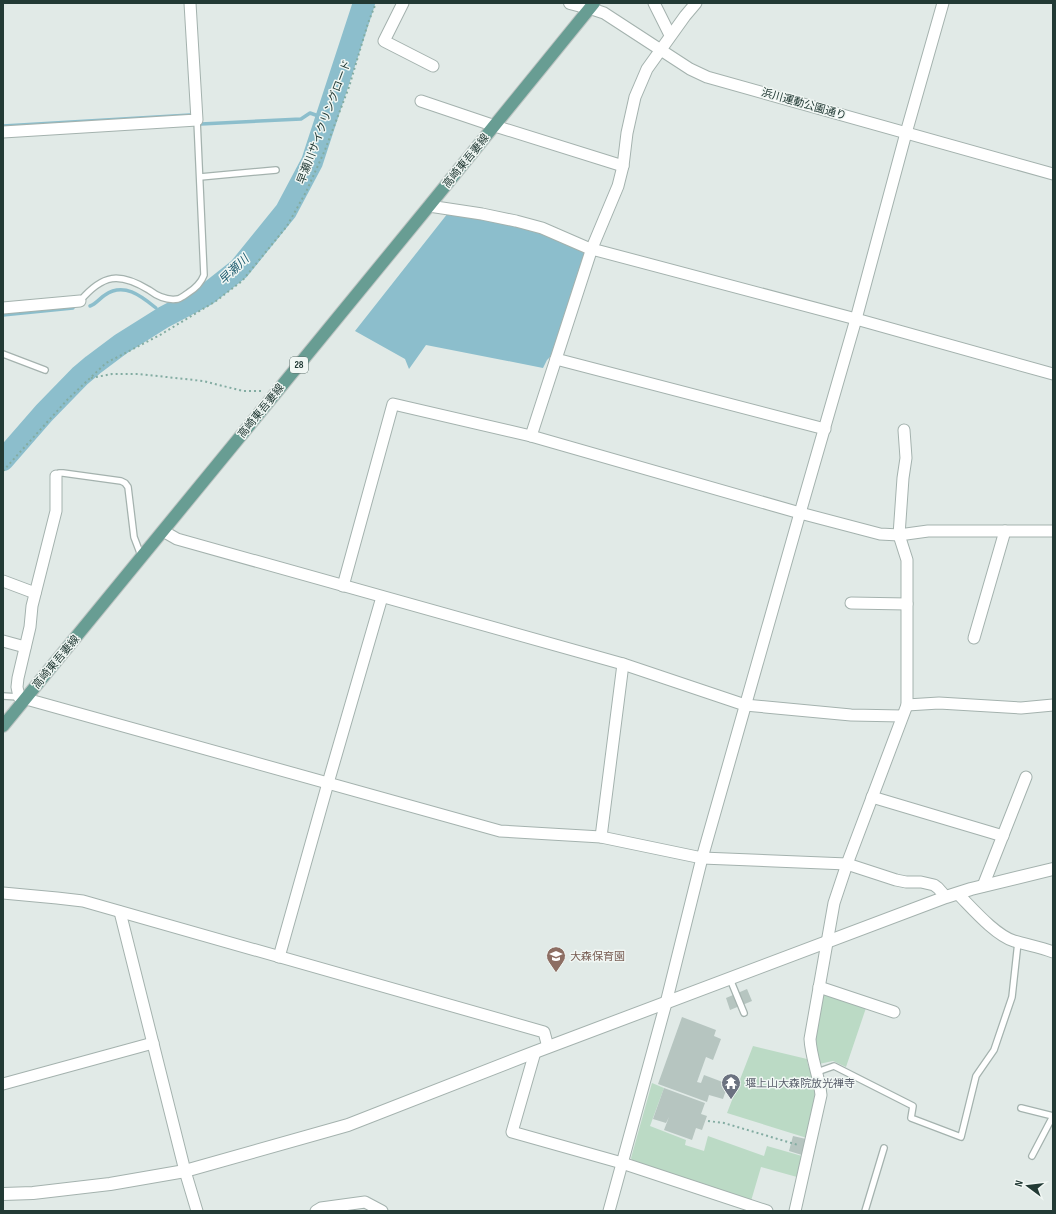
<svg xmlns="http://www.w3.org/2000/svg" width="1056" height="1214" font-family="'Sofia Sans Condensed','Noto Sans JP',sans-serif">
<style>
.green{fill:#bbdac5}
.water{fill:#8cbecc}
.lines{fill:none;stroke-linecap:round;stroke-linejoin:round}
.stream{stroke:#8cbecc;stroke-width:3.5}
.river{stroke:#8cbecc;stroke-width:22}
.building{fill:#b6c5c0}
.service-casing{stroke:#a4b2ae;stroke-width:8}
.minor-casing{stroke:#a4b2ae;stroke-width:13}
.tertiary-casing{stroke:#a4b2ae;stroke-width:14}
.primary-casing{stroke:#bdc4c2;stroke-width:14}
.path{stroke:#83aca2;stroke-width:2;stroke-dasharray:2 3;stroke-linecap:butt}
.service{stroke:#fff;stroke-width:5.5}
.minor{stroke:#fff;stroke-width:11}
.tertiary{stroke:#fff;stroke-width:12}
.primary{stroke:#689d93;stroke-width:12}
.labels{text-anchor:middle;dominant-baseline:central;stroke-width:3;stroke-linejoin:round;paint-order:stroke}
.shield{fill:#f1f7f4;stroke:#60736e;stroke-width:1}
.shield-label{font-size:10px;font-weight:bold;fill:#223a35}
.street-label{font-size:11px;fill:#223a35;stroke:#f1f7f4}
.education-label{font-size:11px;fill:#785e54;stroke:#f1f7f4;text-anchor:start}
.worship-label{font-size:11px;fill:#5b616d;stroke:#f1f7f4;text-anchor:start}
.water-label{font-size:12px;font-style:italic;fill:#215f72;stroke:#f1f7f4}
</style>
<rect width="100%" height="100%" fill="#e1eae7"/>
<g class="green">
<path d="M824,992L867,1005L846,1067L833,1061L819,1064L814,1039Z"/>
<path d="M753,1046L807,1059C807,1067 813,1074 815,1082C818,1101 811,1120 807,1138L727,1113Z"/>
<path d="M652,1083L664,1088L650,1126L686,1140L685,1145L704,1151L708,1136L764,1156L767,1146L802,1156L797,1177L761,1167L751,1201L632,1160L631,1158Z"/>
</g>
<path class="water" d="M448,213L513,224L544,232L585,250L587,255L554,353L547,360L543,368L426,345L409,369L405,359L355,331Z"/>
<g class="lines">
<g class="stream">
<path d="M201,124L301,119L310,113L327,119"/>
<path d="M3,126L190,115"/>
<path d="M90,306C96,304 100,298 105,295C124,282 141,296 156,308"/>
<path d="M3,315L73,308"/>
</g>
<path class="river" d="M3,460L44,413L80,376L93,365L121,344L164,317L206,295L239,269L286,211L312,162L364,3"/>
</g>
<g class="building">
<path d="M747,989L752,1001L730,1010L726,998Z"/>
<path d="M682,1017L716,1030L714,1036L721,1039L713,1060L706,1057L697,1082L701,1083L704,1075L728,1084L723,1099L709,1095L707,1102L658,1084Z"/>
<path d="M664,1088L705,1103L701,1114L707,1116L702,1130L696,1128L692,1140L664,1130L669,1117L666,1123L653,1119Z"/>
<path d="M793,1136L806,1139L802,1155L789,1151Z"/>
</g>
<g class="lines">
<g class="service-casing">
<g id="service">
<path d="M200,177L276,170"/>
<path d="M80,301C103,274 119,272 149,290C157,296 167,301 178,299C181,298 185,295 188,293C196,288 201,283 204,275L197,120"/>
<path d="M3,354L45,370"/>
<path d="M56,476L59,473H63L121,481L125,483L128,487L134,537L142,558"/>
<path d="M3,696L19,697"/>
<path d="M730,979L744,1013"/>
<path d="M817,1072L834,1066L913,1106L911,1118L961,1137L976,1076L994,1050L1012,997L1018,942"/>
<path d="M1021,1108L1053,1116L1032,1156"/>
<path d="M865,1211L884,1148"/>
</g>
</g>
<g class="minor-casing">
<g id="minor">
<path d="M403,3L384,41L433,66"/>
<path d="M654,3L670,35"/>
<path d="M589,8L604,13L690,69L707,77L1053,174"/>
<path d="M421,101L495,126L623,166"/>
<path d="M3,132L197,120L190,3"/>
<path d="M429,206L482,214L516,221L542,228L588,248L856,319L1053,374"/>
<path d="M3,308L80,301"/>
<path d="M556,359L825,429"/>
<path d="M531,436L592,248L618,186L623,166L627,133L635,97L647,69L685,16L696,3"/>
<path d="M56,476V511L32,606L30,627L18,678L17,687L19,697L500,831L601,837L702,858L847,864L896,880L906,882H921L934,885L938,888L946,897"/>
<path d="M163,531L177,539L623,664L745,705L851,715L902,716"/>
<path d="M3,581L35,593"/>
<path d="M343,586L393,404L531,436L800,513L880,534L899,535L928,531H1053"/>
<path d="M851,603L907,604"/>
<path d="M974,638L1005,531"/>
<path d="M3,641L25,647"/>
<path d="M907,705L939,703L1021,708L1053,705"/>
<path d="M872,797L1003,836"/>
<path d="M601,837L623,664"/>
<path d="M983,886L1026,777"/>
<path d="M3,893L57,898L83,901L544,1032L548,1047"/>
<path d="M958,894C972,908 995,935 1014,941C1027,945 1040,947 1053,952"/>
<path d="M120,912L185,1171L197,1211"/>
<path d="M279,957L328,783L382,597"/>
<path d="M819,987L894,1012"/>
<path d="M535,1052L512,1132L622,1163L767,1211"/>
<path d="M3,1084L153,1043"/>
<path d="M316,1211L321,1208L365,1202L382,1211"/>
<path d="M609,1211L666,1003L702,858L800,513L856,319L906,133L943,3"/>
<path d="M795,1211L821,1095C819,1075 811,1058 810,1039L834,903L847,864L907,705V560L899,535L903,478L906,458L904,430"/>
</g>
</g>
<g class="tertiary-casing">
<g id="tertiary">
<path d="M570,3L589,8"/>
<path d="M3,1194L33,1193L110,1184L185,1171L348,1125L535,1052L946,897L971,889L1053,869"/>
</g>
</g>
<g class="primary-casing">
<path id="primary" d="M3,726L429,206L594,3"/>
</g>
<g class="path">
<path d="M91,378L112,374H139L203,381L243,391H262"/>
<path d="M3,471L68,399L106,363L160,335L216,301L242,281L287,226L306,192L325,150L349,87L368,23L376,3"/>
<path d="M708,1121L724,1123L798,1145"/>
</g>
<use href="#service" class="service"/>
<use href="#minor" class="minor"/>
<use href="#tertiary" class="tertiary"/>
<use href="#primary" class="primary"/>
</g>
<defs>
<g id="school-pin" transform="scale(1)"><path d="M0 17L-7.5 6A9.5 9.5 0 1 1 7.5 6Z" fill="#8d6e63" stroke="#f1f7f4"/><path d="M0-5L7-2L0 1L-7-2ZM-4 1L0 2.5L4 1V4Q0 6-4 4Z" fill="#fff"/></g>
<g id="temple-pin" transform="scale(1)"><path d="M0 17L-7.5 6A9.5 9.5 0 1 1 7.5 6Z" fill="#6b7280" stroke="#f1f7f4"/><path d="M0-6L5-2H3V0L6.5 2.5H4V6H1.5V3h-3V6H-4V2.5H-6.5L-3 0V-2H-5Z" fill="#fff"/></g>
</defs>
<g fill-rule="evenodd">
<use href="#school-pin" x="556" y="956"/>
<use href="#temple-pin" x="731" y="1083"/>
</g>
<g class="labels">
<rect class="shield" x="290" y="357" width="18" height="16" rx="3"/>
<g class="shield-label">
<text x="299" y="365">28</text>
</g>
<g class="street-label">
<text transform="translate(804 104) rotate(16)">浜川運動公園通り</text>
<text transform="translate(324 122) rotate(-69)">早瀬川サイクリングロード</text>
<text transform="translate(466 161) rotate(-51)">高崎東吾妻線</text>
<text transform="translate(261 411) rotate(-51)">高崎東吾妻線</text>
<text transform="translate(56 662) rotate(-50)">高崎東吾妻線</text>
</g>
<g class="education-label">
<text x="570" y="956">大森保育園</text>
</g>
<g class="worship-label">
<text x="745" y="1083">堰上山大森院放光禅寺</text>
</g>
<g class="water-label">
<text transform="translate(234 270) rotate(-44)">早瀬川</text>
</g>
</g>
<rect width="1056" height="1214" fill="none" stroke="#223a35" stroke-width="8"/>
<g transform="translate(1028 1186) rotate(285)" stroke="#f1f7f4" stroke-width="3" paint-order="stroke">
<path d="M0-3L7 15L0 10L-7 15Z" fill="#223a35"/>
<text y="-6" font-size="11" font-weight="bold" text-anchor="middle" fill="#223a35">N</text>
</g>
</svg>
